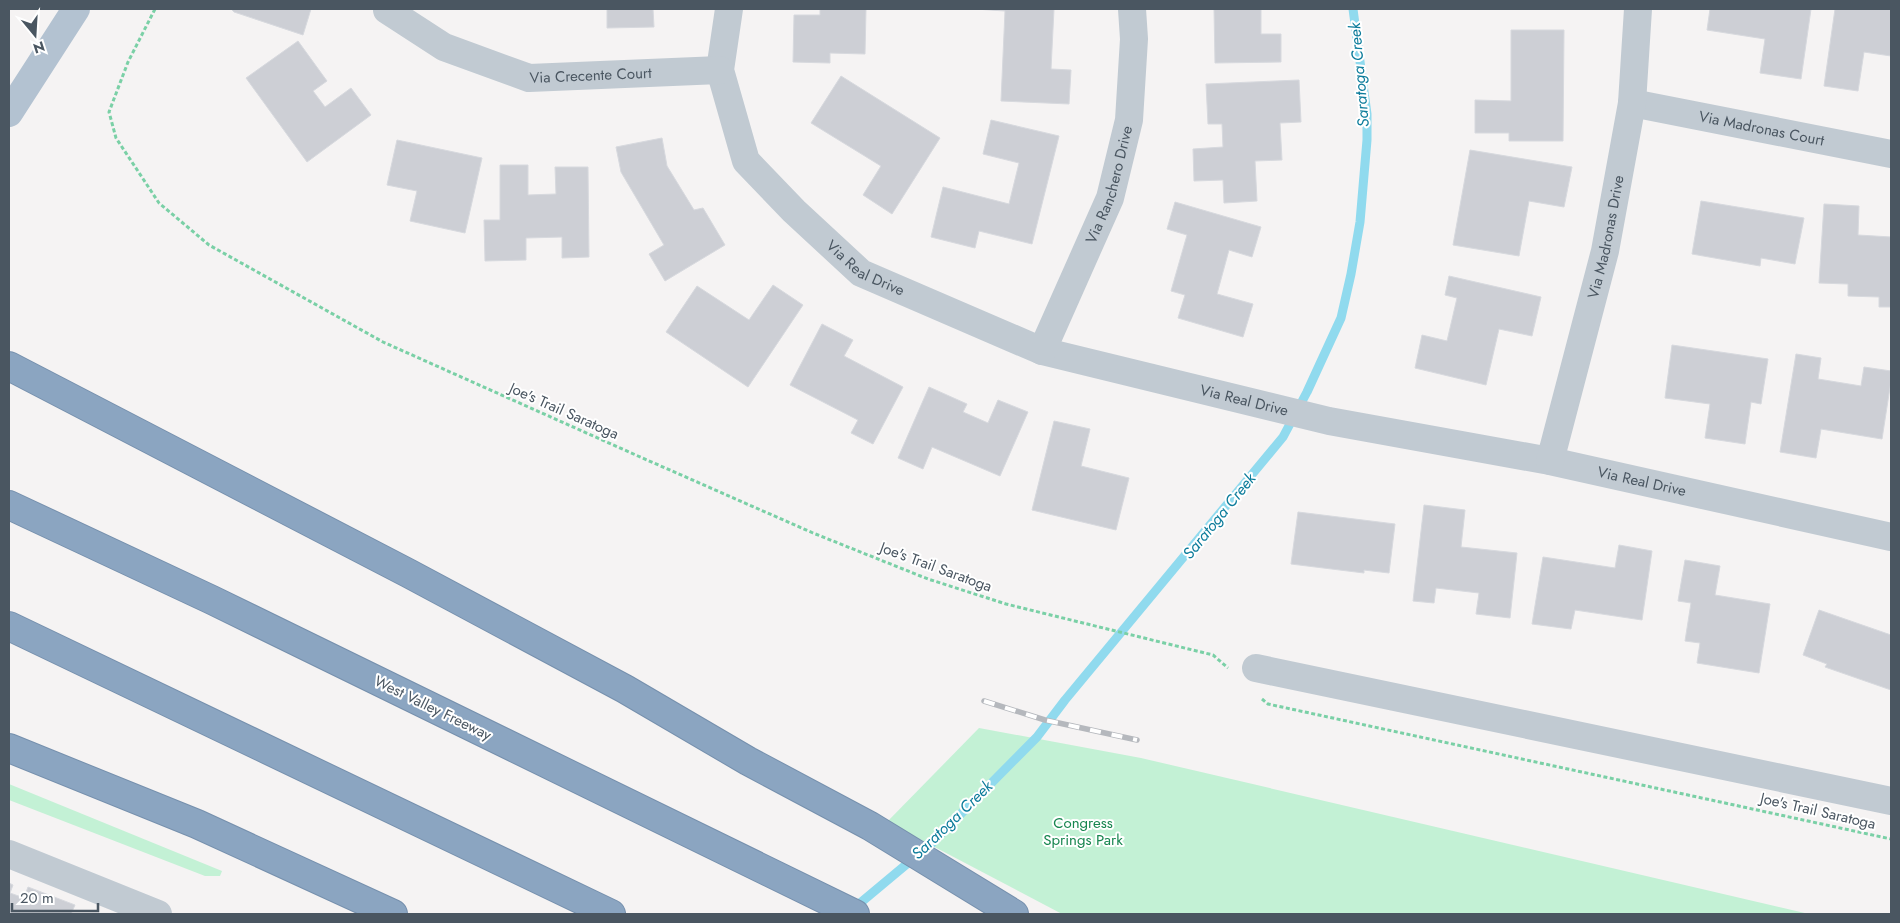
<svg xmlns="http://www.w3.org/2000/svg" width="1900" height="923" font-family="Jost,sans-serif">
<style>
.green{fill:#c3f1d5}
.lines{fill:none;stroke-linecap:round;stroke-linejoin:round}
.stream{stroke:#90daee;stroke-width:9}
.building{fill:#cdcfd5;stroke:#d7d9de}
.highway-casing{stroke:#7690ad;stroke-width:30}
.path{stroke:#7ad0a6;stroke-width:3;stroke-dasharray:4 2.5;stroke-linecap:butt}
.minor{stroke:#c1cad2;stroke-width:28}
.major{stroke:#b3c2d1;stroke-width:28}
.highway{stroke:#8ba5c1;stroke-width:28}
.rail-casing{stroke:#b5b8bd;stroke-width:5.5}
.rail{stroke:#fff;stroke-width:4;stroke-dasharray:11;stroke-linecap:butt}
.labels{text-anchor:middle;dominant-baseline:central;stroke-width:4;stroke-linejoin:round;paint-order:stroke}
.street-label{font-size:15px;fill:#4a5661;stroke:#fff}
.park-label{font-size:15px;fill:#17864f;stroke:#fff}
.water-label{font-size:16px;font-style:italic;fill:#0c7c9b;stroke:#fff}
</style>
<rect width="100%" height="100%" fill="#f5f3f3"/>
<g class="green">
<path d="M979,728L1141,758L1809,914H1062L887,822Z"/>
<path d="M9,784L222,871L220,876H205L9,800Z"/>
</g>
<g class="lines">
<path class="stream" d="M853,909L932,843L1037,737L1065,700L1283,437L1307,392L1341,318L1351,274L1360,222L1367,140V114L1353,9"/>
</g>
<g class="building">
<path d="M231,9H311L303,35L234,12Z"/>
<path d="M607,9H653L654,27L607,28Z"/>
<path d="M820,9H866L865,54L830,53V63L793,62L794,15H820Z"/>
<path d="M975,9H1054L1051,69L1071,70L1069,104L1001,101L1005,11Z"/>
<path d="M1214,9H1261V34H1281V62L1215,63Z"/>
<path d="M1710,9H1811L1801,79L1760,73L1765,39L1707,30Z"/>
<path d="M1835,9H1891V56L1864,52L1858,91L1824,86Z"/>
<path d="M1511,30H1564L1563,141H1509V133H1475V100L1511,101Z"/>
<path d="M298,41L327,81L313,91L325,107L351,88L371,115L307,162L246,78Z"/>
<path d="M841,76L940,138L892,214L863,195L881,166L811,123Z"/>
<path d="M1299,80L1301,122L1280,123L1282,160L1255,161L1257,201L1224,203L1223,180L1194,181L1193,149L1223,147L1222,124H1208L1206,84Z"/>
<path d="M991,120L1059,136L1032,244L979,231L975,248L931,237L943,187L1009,204L1019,163L983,154Z"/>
<path d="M662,138L667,166L694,210L703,208L725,245L665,281L649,254L664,245L621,172L616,147Z"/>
<path d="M397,140L482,158L465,233L410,221L417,191L387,185Z"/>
<path d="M1470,150L1572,167L1564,207L1529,201L1519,256L1453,245Z"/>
<path d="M500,165H528V195L556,194L555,167H588L589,257L562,258V237L526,238V260L485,261L484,220H500Z"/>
<path d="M1701,201L1804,218L1795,264L1761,258L1760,266L1692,254Z"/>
<path d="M1175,202L1261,227L1252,257L1229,250L1217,294L1253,304L1243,337L1178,318L1185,295L1171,291L1187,235L1167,229Z"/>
<path d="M1824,204L1859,206L1858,235L1891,237V307H1879V297L1848,296V284L1819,283Z"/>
<path d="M1449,276L1541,297L1532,336L1499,329L1486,385L1415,368L1422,335L1447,341L1457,298L1445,295Z"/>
<path d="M773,285L803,305L748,387L666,332L697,286L749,320Z"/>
<path d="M822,324L853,340L844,356L903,387L873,444L851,433L858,420L790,385Z"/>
<path d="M1672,345L1768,359L1761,404L1751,402L1745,444L1705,438L1710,404L1665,398Z"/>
<path d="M1796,354L1821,358L1818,379L1861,386L1864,367L1891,371V381L1882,439L1821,429L1816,458L1780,452Z"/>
<path d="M929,387L967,404L963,412L988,423L998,400L1028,412L1000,476L932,447L923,469L898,458Z"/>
<path d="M1054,421L1090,429L1081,466L1129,478L1116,530L1032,510Z"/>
<path d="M1424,505L1465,510L1461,547L1517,553L1510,618L1476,614L1479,593L1436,588L1434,603L1413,601Z"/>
<path d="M1298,512L1395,524L1389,573L1364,570V573L1291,564Z"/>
<path d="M1619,545L1652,551L1642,620L1575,610L1571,629L1532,624L1543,557L1615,568Z"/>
<path d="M1685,560L1720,566L1715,595L1770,604L1759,673L1697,663L1700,643L1685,641L1691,603L1678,601Z"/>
<path d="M1819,610L1891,635V690L1825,667L1827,664L1803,655Z"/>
<path d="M9,883L13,885L10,893L24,898L28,887L75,905L71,914H9Z"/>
</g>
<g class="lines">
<g class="highway-casing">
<g id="highway">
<path d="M9,366L408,573L625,689L748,761L870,826L1014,914"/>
<path d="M9,505L212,600L855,914"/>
<path d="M9,626L611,914"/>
<path d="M9,748L197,824L393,914"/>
</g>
</g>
<g class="path">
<path d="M155,9L128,62L109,112L116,138L159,203L209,245L383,342L638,456L813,533L928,579L1006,604L1213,655L1228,668"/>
<path d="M1262,699L1268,704L1891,839"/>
</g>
<g class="minor">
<path id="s1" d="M729,9L720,70L746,161L794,211L861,273L1042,351L1329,421L1550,461L1891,537"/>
<path id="s2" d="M387,10L444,47L529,78L720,70"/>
<path id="s3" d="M1632,103L1891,154"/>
<path id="s4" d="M1042,351L1110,198L1129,120L1134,39L1132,9"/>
<path id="s5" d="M1550,461L1605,251L1632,103L1638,9"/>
<path d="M1256,668L1891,801"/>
<path d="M9,854L158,914"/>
</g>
<path class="major" d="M9,113L76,9"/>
<use href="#highway" class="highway"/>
<g class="rail-casing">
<path id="rail" d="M984,701L1045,720L1137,740"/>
</g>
<use href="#rail" class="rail"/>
</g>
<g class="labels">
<g class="street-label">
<text stroke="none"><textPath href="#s2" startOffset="220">Via Crecente Court</textPath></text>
<text stroke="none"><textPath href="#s3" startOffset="132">Via Madronas Court</textPath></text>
<text stroke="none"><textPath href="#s4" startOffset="180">Via Ranchero Drive</textPath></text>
<text stroke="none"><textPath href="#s5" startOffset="231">Via Madronas Drive</textPath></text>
<text stroke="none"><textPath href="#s1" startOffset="318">Via Real Drive</textPath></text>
<text stroke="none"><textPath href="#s1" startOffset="722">Via Real Drive</textPath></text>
<text transform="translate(564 411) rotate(24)">Joe's Trail Saratoga</text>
<text stroke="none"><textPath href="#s1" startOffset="1128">Via Real Drive</textPath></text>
<text transform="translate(936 567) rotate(20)">Joe's Trail Saratoga</text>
<text transform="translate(433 708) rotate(26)">West Valley Freeway</text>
<text transform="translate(1818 811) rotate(13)">Joe's Trail Saratoga</text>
</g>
<g class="park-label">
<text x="1083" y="823">Congress<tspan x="1083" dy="17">Springs Park</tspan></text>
</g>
<g class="water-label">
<text transform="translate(1359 75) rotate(-95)">Saratoga Creek</text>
<text transform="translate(1219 516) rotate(-51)">Saratoga Creek</text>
<text transform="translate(952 820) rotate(-44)">Saratoga Creek</text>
</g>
</g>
<rect width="1900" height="923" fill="none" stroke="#4a5661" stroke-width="20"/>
<g transform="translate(35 35) rotate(162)" stroke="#ffffff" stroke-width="4" paint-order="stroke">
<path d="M0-4L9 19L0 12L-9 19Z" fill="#4a5661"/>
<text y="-8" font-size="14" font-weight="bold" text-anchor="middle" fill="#4a5661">N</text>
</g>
<path d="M12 903v8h86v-8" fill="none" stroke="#4a5661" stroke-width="2.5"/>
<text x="20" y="903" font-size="15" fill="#4a5661" stroke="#ffffff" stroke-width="4" paint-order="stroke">20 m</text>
</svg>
